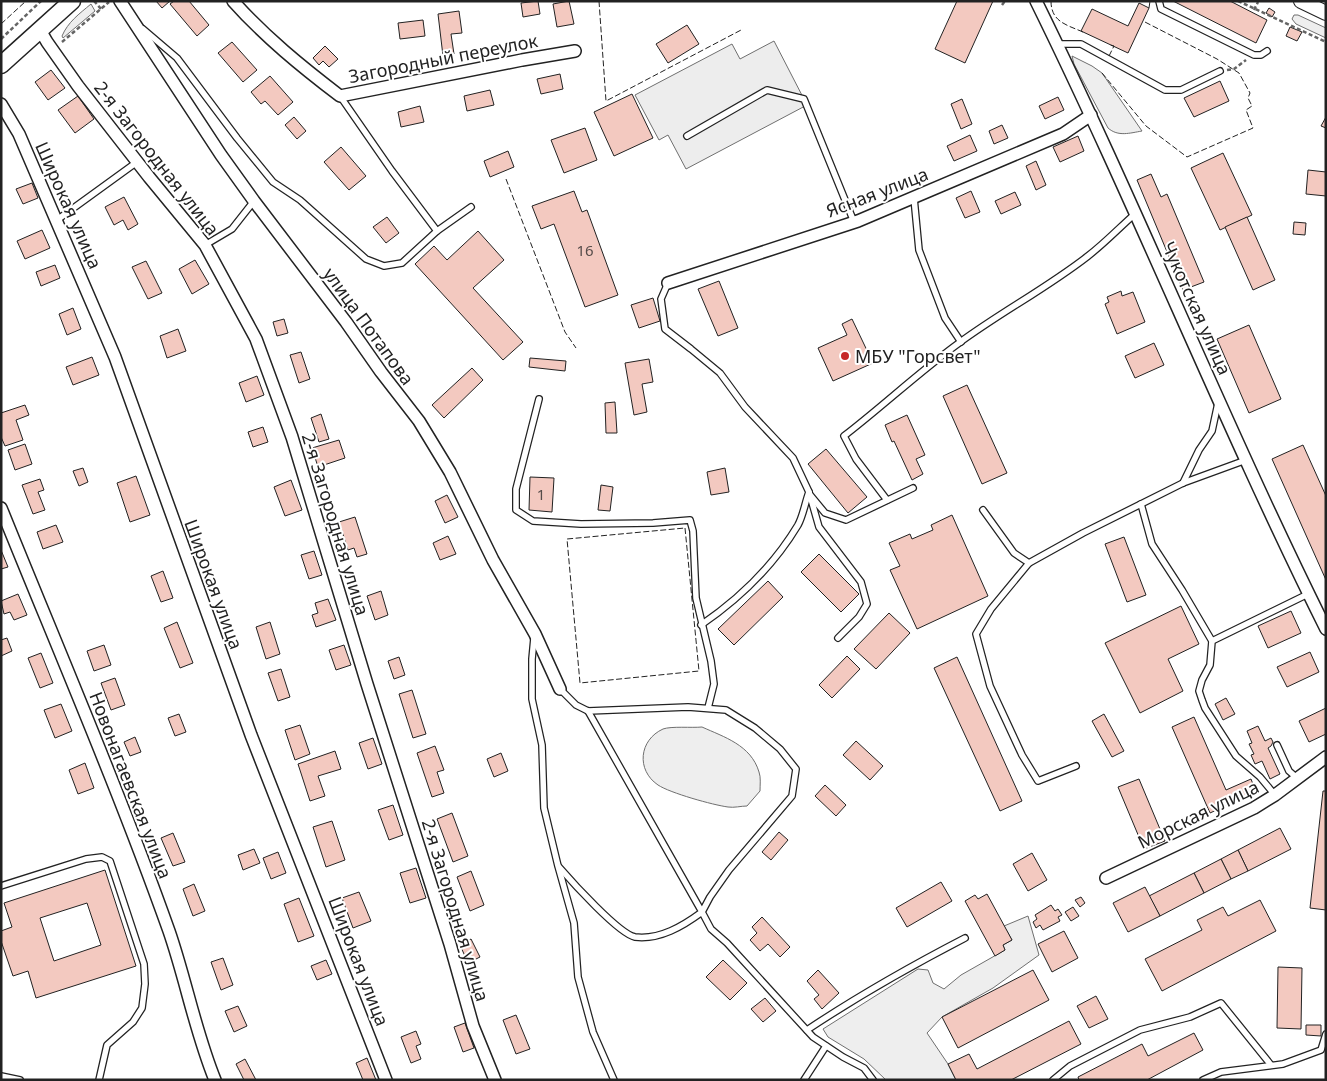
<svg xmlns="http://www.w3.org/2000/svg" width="1327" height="1081" font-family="'Noto Sans',sans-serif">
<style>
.green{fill:#eee;stroke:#6f6f6f}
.parking{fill:#ededed;stroke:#6f6f6f}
.building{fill:#f3c9c0;stroke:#222;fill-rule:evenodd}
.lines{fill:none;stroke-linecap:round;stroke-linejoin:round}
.service-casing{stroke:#222;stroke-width:8}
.minor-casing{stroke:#222;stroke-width:14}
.tertiary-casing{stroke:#222;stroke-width:16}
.secondary-casing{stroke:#222;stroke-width:19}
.path{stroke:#646464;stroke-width:2.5;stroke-dasharray:4 2.5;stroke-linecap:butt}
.service{stroke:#fff;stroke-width:5.5}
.minor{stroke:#fff;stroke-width:11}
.tertiary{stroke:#fff;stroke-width:14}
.secondary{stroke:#fff;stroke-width:16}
.fence{stroke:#222;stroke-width:1;stroke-dasharray:6 2.5;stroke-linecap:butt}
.poi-dot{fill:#c62828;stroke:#fff;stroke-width:2}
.labels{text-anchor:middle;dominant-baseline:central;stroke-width:4;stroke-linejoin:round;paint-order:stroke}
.number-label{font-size:15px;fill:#564c4a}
.street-label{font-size:18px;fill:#222;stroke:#fff}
.poi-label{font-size:18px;fill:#222;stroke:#fff;text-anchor:start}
</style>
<rect width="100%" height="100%" fill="#fff"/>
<g class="green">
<path d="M91,4L95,11L63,38L62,36C68,22 79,14 91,4Z"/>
<path d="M1294,15H1298L1326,28V38L1296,24L1292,19Z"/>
<path d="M1072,56L1092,66L1102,73L1142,131C1130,133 1118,137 1108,128L1074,64Z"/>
<path d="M702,727C724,737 751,745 759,772C761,777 760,785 760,791L747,806C741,806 734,808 728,807C713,805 670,793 658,785C636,770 639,740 663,729C671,726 692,728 702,727Z"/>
<path d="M1028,916L1039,955L993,988L942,1017L927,1033L948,1064L956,1080H886L864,1059L828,1037L823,1029L918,969L928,970L933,983L944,989L961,975L1005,950L1003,945L1012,940L1004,926Z"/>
</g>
<path class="parking" d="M774,41L807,105L686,169L668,135L659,140L635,95L732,44L740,59Z"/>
<g class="building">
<path d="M156,1H170L162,8Z"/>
<path d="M174,1H189L209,25L197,36L170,4Z"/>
<path d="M538,1L540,14L523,17L521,3Z"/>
<path d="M569,1L574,24L557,27L553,4Z"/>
<path d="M957,1H993L965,63L935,49Z"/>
<path d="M1173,1H1230L1267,20L1256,43Z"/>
<path d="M1139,3L1149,8L1128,53L1081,31L1092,9L1128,26Z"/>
<path d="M1269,8L1275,12L1272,17L1266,13Z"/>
<path d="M459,11L462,33L451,34L454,54L443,56L438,14Z"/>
<path d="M423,20L425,36L400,39L398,23Z"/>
<path d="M687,25L699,44L668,63L656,44Z"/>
<path d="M1290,27L1302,32L1297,41L1286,36Z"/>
<path d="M232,42L257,70L243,82L218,53Z"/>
<path d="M325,46L338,59L329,67L323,61L319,65L313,58Z"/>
<path d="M51,70L65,88L48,100L35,82Z"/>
<path d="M560,74L563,89L541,94L537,79Z"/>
<path d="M270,76L293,102L278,115L265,101L261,104L251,92Z"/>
<path d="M1220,81L1229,101L1194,117L1184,98Z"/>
<path d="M490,90L494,105L467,111L464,96Z"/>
<path d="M632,94L653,138L614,156L594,112Z"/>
<path d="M78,96L94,119L75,133L58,110Z"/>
<path d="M1058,97L1064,110L1045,119L1039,106Z"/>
<path d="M962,99L972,124L961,129L951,104Z"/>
<path d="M420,106L424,122L401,127L398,112Z"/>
<path d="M294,117L306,131L297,139L285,125Z"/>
<path d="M1326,117V128L1321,126Z"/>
<path d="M1002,125L1008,138L994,144L989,131Z"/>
<path d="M585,128L597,160L564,173L551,140Z"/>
<path d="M970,135L977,151L954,161L947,146Z"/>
<path d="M1078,136L1084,151L1060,162L1053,147Z"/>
<path d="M341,147L366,176L349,190L324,162Z"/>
<path d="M508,151L514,167L490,177L484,161Z"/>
<path d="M1223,153L1252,215L1220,230L1191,168Z"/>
<path d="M1036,161L1046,185L1036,190L1026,166Z"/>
<path d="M1308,170L1326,172V196L1306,194Z"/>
<path d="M1151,174L1161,197L1167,194L1204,282L1183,290L1137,180Z"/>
<path d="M32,183L38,198L23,204L16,189Z"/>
<path d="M574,191L582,212L587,210L618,295L585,307L554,224L541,229L532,206Z"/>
<path d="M971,191L980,212L965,218L956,198Z"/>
<path d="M1015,192L1021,205L1001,214L995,201Z"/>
<path d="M124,197L138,224L128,230L123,220L114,225L105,207Z"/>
<path d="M387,217L399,233L386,243L373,227Z"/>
<path d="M1247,217L1275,280L1253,290L1225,227Z"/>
<path d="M1294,222L1306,223L1305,235L1293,234Z"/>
<path d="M42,230L50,248L25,259L17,241Z"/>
<path d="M478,231L504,260L473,288L523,342L503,360L415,264L434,246L447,260Z"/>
<path d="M195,260L209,284L192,294L179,269Z"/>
<path d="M146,261L162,293L148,299L132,267Z"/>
<path d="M55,265L60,278L41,286L36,272Z"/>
<path d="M719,281L738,328L718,336L698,289Z"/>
<path d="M1121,291L1122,296L1133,292L1145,322L1117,334L1105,304L1109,302L1107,297Z"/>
<path d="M653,298L660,321L639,328L631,305Z"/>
<path d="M73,308L81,329L67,335L59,314Z"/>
<path d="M284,319L288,333L277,336L273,322Z"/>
<path d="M852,319L873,363L833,381L818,348L847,335L842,324Z"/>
<path d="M1249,325L1281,399L1249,413L1217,339Z"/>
<path d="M178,329L186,351L167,358L160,336Z"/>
<path d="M1154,343L1164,365L1135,378L1125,356Z"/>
<path d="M301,352L310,379L299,383L290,355Z"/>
<path d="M92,357L99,375L73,385L66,367Z"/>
<path d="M530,358L566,361L565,371L529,367Z"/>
<path d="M649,359L653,382L642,384L647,412L634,415L625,363Z"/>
<path d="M472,368L483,380L444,418L432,405Z"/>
<path d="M257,376L264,395L246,402L239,383Z"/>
<path d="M967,385L1007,473L982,484L943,396Z"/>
<path d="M615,402L617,433H606L605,403Z"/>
<path d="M25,405L29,415L16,420L23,440L5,446L1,437V413Z"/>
<path d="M321,414L329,439L319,442L311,418Z"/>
<path d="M907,415L925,455L916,459L923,474L912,480L894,441L892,442L885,425Z"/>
<path d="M263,427L268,442L253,447L248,432Z"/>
<path d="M339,440L345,458L318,467L312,448Z"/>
<path d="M25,444L32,464L15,470L8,450Z"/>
<path d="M1303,445L1326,496V580L1272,459Z"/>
<path d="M826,449L867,497L848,513L808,464Z"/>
<path d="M83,468L88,482L79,486L73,471Z"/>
<path d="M725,468L729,492L711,495L707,472Z"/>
<path d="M136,476L150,515L130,522L117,483Z"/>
<path d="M530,477L554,478L552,512L529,510Z"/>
<path d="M40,479L44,490L38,492L45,510L33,514L22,485Z"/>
<path d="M291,480L302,510L285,516L274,487Z"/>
<path d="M601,485L613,487L610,511L598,510Z"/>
<path d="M447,495L458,517L445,523L435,501Z"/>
<path d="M952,515L988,596L917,629L890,570L900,566L889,543L910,534L912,539L933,530L931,525Z"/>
<path d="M355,517L367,554L357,557L354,548L348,550L339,522Z"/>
<path d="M56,525L63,542L43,549L37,532Z"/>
<path d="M448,536L456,554L440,560L433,543Z"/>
<path d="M1124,537L1146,595L1127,602L1105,544Z"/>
<path d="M1,550L8,567L1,569Z"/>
<path d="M314,551L322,575L309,579L301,555Z"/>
<path d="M819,554L859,594L841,612L801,572Z"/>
<path d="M163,571L173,598L161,602L151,576Z"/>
<path d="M768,581L783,597L734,645L718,629Z"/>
<path d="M381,591L388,615L375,620L367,596Z"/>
<path d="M18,594L27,615L14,620L10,612L4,614L1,601Z"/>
<path d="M328,599L336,620L316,627L312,615L318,613L315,603Z"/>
<path d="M1181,606L1199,644L1168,659L1183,691L1140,713L1105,643Z"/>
<path d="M1291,611L1301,633L1268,648L1258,626Z"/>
<path d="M889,613L910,633L876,669L854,649Z"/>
<path d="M177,622L193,663L180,668L164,628Z"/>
<path d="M270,622L280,654L266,659L256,627Z"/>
<path d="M7,638L12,651L1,656V640Z"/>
<path d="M104,645L111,665L94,671L87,651Z"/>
<path d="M344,645L351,665L336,670L329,650Z"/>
<path d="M1310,652L1319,672L1287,687L1277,667Z"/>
<path d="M41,653L53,683L40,688L28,658Z"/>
<path d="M847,656L860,669L832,698L819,685Z"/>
<path d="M399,657L405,675L394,679L388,661Z"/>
<path d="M957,657L1022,801L1000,811L934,668Z"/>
<path d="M281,669L290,697L278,701L268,673Z"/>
<path d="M115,678L125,705L111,710L101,683Z"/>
<path d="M412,690L426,734L413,738L399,694Z"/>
<path d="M1226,698L1235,714L1223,720L1215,704Z"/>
<path d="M61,704L72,731L55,738L44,710Z"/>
<path d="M1326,708V734L1309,742L1299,721Z"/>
<path d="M179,714L186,732L175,736L168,718Z"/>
<path d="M1104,714L1124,751L1112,757L1092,721Z"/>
<path d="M1194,717L1226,790L1251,779L1256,792L1210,813L1172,727Z"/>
<path d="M300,725L310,754L295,760L285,730Z"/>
<path d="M1258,726L1265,741L1271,738L1273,742L1271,746L1268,748L1280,774L1270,779L1262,761L1255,764L1251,755L1254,754L1249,744L1252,743L1247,731Z"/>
<path d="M135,737L141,752L130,756L124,742Z"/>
<path d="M373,738L382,764L368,769L359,743Z"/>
<path d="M856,741L883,766L870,780L843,755Z"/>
<path d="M435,746L444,770L437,772L444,793L432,797L417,753Z"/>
<path d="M335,751L341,769L318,776L325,796L310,801L298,764Z"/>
<path d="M501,753L508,771L494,777L487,759Z"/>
<path d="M85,763L94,788L78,794L69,770Z"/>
<path d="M1139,779L1165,841L1144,849L1118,787Z"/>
<path d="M825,785L846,805L836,816L815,796Z"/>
<path d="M1323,791H1326V910L1310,908Z"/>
<path d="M393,805L403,835L389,840L378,810Z"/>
<path d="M452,813L468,856L453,862L437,819Z"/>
<path d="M332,821L345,860L326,867L313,827Z"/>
<path d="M1280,828L1291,849L1248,871L1238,850Z"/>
<path d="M779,832L788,840L771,860L762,852Z"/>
<path d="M173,833L185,862L173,866L161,838Z"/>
<path d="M254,849L260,863L243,870L238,855Z"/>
<path d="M1238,850L1248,871L1231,879L1221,859Z"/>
<path d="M278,852L286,873L271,879L263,858Z"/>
<path d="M1032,853L1047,880L1028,891L1013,864Z"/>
<path d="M1221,859L1231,879L1204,893L1194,873Z"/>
<path d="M416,868L426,898L410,903L400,873Z"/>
<path d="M105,870L136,966L36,998L28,971L13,976L1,941V931L12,927L4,903ZM87,903L101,945L54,961L40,918Z"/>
<path d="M471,871L484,905L470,911L457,877Z"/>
<path d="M1194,873L1204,893L1160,916L1149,896Z"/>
<path d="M941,882L952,901L907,927L896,908Z"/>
<path d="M194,884L205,911L193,916L183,889Z"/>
<path d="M1145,887L1160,916L1128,932L1113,903Z"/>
<path d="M359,892L371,921L353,928L342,898Z"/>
<path d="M987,894L1012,940L1003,945L1005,950L995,956L965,901L975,895L978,899Z"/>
<path d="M1081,897L1085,903L1080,907L1075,900Z"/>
<path d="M299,898L314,936L298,942L284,904Z"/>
<path d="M1260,900L1276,931L1162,991L1145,959L1202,930L1197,920L1223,907L1228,916Z"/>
<path d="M1051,905L1055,911L1058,909L1062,915L1058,917L1060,921L1043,930L1040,925L1036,928L1033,922L1037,919L1035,915Z"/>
<path d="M1073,907L1079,916L1071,921L1065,912Z"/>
<path d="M762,917L790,947L780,957L768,944L760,951L750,940L757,933L752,927Z"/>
<path d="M1064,931L1078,958L1052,972L1038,944Z"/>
<path d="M471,939L480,957L468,963L460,945Z"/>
<path d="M223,958L233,985L221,990L211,962Z"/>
<path d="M326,960L332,974L317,980L311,966Z"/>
<path d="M723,960L747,983L730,1000L706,977Z"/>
<path d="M1278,967L1302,968L1301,1029L1277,1028Z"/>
<path d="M818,970L839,993L822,1009L814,999L819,995L807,981Z"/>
<path d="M1033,970L1049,1000L958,1048L942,1017Z"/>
<path d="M1096,996L1108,1019L1089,1028L1077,1006Z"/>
<path d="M765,998L776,1011L763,1022L751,1009Z"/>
<path d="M238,1006L247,1026L234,1032L225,1011Z"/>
<path d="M516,1015L530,1049L516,1054L503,1020Z"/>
<path d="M1069,1021L1081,1044L1011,1080H956L948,1064L969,1054L977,1069Z"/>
<path d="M465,1023L474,1048L463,1052L454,1027Z"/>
<path d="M1306,1025H1321V1036L1306,1035Z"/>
<path d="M416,1031L421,1044L416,1046L421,1059L411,1063L401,1037Z"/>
<path d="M1194,1033L1203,1050L1147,1080H1079L1078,1077L1142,1044L1148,1056Z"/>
<path d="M367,1058L376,1080H363L356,1063Z"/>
<path d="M245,1059L256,1080H244L236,1064Z"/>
</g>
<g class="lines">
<g class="service-casing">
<g id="service">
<path d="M1159,1L1161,9L1254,55H1261L1267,51"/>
<path d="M143,29L177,58L237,138L273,182L300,200L366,259L384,266L402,263L437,231L471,207"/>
<path d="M1057,44H1081L1165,90H1181L1220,71"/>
<path d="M340,96L392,171L437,231"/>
<path d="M687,136L767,90L804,99L854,222"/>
<path d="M914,198L919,250L945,318L961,342"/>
<path d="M57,220L137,162"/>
<path d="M205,245L232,229L254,201"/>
<path d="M668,283L661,299L665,329L691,349L720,373L745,407L793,458L809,492C805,503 803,516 798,525C774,565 739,599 701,625"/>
<path d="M539,399L516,489V510L533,521L581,524L653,523L690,520L693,531L696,598L711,661L714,684L708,708"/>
<path d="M1183,483L1199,450L1212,431L1218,403"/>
<path d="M809,492L819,527L861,582L867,604L859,617L838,638"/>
<path d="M811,496L825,513L846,520L913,488"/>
<path d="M887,500L856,459L844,436C883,406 919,372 959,343C1001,312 1047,288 1088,256C1105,243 1120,227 1136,213"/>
<path d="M1141,504L1152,544L1182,590L1212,641"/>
<path d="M983,510L1014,553L1029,563"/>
<path d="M534,638L532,659V699L542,745L544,808L558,866L574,923L578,977L593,1032L614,1080"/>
<path d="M560,689L576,705L588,711L688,707L726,710L755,728L780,749L796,769L792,796L729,870L710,897L702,912L711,929L727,943L813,1037L843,1057L864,1068L873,1080"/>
<path d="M1277,745L1289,771L1297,778"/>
<path d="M1076,766L1038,781L1022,755L990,686L976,634L991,609L1029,563L1083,533L1183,483L1246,460"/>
<path d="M1275,795L1260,777L1236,756L1205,708L1202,700L1199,691L1202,680L1210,665L1212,641L1308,594"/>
<path d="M559,867C572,882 619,934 635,937C660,940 683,926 702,912L588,711"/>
<path d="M1,886L86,859L102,857L110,861L144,964L145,984L142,1008L133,1022L107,1045L99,1080"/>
<path d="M807,1030C858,996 911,966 965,938"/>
<path d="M1,1076L20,1080"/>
<path d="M804,1080L826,1046"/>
<path d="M1053,1080L1070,1066L1140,1030L1190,1017L1221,1003L1271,1065"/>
<path d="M1203,1080L1221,1072L1283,1064L1321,1050L1326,1034"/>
</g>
</g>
<g class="minor-casing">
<g id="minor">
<path d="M120,1L221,155L254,201L346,322L381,372L419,421L450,472L493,560L535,634L560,689"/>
<path d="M233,1C265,37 302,67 340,96L522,60L575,51"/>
<path d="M1036,1C1138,208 1223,422 1326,629"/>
<path d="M40,30L47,42L78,86L149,177L205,245L256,339L292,437L367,684L450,944L473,1026L495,1080"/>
<path d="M1,104L19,134L115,357L251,735L386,1080"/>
<path d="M668,283L858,221L1063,134L1091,115"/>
<path d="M1,508C58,649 118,788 169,931C186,980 195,1031 215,1080"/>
<path d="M1106,878L1254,808L1275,795L1326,757"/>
</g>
</g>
<g class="tertiary-casing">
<path id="tertiary" d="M1301,1L1326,13"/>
</g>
<g class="secondary-casing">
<path id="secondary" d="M1,65L72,1"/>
</g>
<g class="path">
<path d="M94,1L102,10"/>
<path d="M1238,1L1326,42"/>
<path d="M1002,5L1005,1"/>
<path d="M1254,10L1258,2"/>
<path d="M1,39L41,1"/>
<path d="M62,42L109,2"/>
<path d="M1227,70L1234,69L1246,60"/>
</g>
<use href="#service" class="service"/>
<use href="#minor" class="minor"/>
<use href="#tertiary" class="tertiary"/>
<use href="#secondary" class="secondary"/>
<g class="fence">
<path d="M599,1L606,101L743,29"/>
<path d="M1051,1C1051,22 1067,25 1083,32"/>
<path d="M1149,8L1150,1"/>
<path d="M1,24L26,1"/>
<path d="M1109,56L1114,46L1110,45"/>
<path d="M1102,73L1146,126L1187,157L1253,128L1246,110L1252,106L1248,98L1250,93L1239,73L1217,59L1143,21"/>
<path d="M506,179L565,332L576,348"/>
<path d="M685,528L699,671L580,683L567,539Z"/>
</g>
</g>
<circle class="poi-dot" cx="845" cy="356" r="5"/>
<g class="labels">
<g class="number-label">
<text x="585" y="250">16</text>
<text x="541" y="494">1</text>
</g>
<g class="street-label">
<text transform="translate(443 58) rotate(-11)">Загородный переулок</text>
<text transform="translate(157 158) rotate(52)">2-я Загородная улица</text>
<text transform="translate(877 192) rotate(-21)">Ясная улица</text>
<text transform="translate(69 205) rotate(66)">Широкая улица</text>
<text transform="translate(1197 308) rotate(66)">Чукотская улица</text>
<text transform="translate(369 326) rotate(54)">улица Потапова</text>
<text transform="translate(336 524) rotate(73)">2-я Загородная улица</text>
<text transform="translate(214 584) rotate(70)">Широкая улица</text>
<text transform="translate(131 785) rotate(69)">Новонагаевская улица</text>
<text transform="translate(1198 814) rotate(-26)">Морская улица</text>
<text transform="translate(456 910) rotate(73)">2-я Загородная улица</text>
<text transform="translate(359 961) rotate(69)">Широкая улица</text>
</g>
<g class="poi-label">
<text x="855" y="356">МБУ "Горсвет"</text>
</g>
</g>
<rect width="1327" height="1081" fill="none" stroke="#222222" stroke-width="5"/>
</svg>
